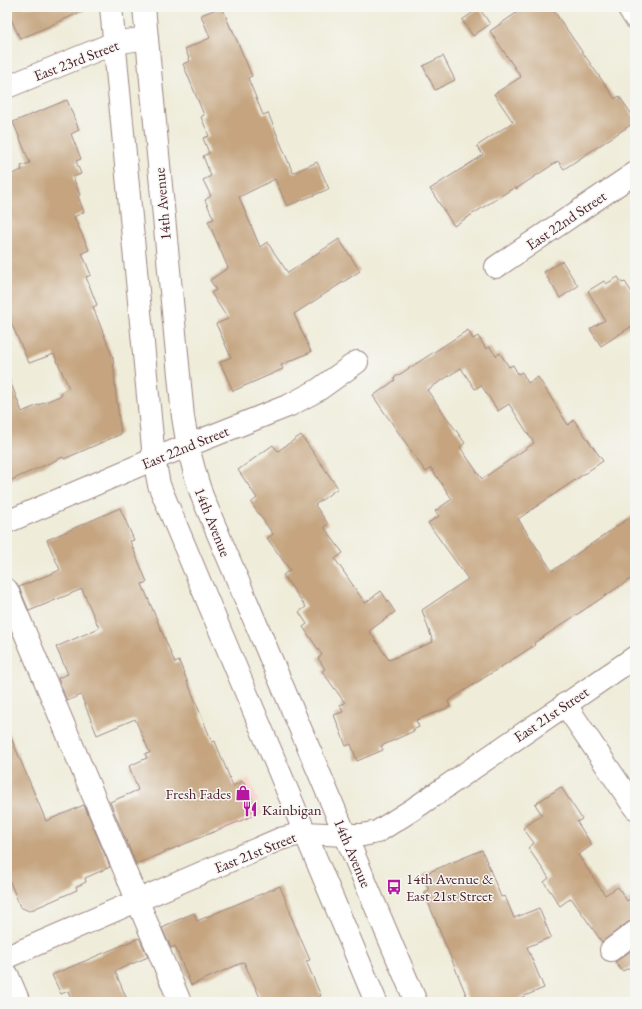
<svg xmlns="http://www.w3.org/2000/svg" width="642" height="1009" font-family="'EB Garamond',serif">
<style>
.built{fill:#f7d1c9}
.building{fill:#c5a47f;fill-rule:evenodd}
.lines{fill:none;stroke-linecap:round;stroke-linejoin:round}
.minor-casing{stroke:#9c8682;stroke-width:24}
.major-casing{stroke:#9c8682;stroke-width:24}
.minor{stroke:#fff;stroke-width:22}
.major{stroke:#fff;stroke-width:22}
.labels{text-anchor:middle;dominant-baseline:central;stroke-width:3;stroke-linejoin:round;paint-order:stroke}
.street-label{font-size:15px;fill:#4a1f2b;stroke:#f6f6f2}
.poi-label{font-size:15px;fill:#4a1f2b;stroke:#f6f6f2;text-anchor:start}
</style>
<rect width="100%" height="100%" fill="#f6f6f2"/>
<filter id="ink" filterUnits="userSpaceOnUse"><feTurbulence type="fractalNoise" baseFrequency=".025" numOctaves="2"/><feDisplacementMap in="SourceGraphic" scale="8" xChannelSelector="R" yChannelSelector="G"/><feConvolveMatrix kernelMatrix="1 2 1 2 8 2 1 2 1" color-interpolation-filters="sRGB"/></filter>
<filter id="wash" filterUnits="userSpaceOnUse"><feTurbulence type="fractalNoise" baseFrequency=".012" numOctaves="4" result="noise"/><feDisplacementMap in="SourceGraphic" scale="16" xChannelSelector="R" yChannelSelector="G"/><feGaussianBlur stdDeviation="0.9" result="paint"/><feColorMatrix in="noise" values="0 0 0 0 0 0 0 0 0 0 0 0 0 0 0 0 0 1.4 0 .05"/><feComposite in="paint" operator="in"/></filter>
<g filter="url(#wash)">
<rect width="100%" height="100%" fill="#efecd9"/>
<path class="built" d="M249,778L263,814L219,833L205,798Z"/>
<g id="blocks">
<g class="building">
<path d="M7,7H92L20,39L7,10Z"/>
<path d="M222,7L231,29H232L252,76L248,78L263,115L268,113L293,173L317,162L329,189L287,206L275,179L239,197L260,247L267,242L288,273L339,239L360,271L294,314L311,352L281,365L283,369L233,391L220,362L231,357L216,324L228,319L211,293L216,290L210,280L228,268L208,221L214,219L205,200L211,196L203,180L211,176L203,156L209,153L203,138L209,136L201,117L204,115L183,64L190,61L185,49L210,38L201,15Z"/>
<path d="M525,7H551L615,99L619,96L635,119V122L564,169L558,161L516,189L515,187L454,226L430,189L483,155L477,146L513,122L494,94L521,77L490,31Z"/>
<path d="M479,8L490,24L473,36L462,20Z"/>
<path d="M443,56L455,80L435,90L423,66Z"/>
<path d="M67,100L79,130L71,134L81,159L76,161L81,174L73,177L80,195L78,196L84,212L74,217L89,250L82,253L91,275L86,277L97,305L93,307L113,358L116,396L121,434L64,459L63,457L7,482V378H9L22,412L62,395L61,392L69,388L54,354L29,363L7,314V176L22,170L21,166L30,163L13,122Z"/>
<path d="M562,261L578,286L560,298L544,272Z"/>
<path d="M618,277L622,283L625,282L635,297V324L601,346L590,329L605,320L588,291L604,281L606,284Z"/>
<path d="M468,330L473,339L478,336L486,349L490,347L496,356L500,353L509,367L513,365L518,374L522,372L528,383L538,377L568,425L574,420L603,461L518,519L552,571L635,514V576L534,643L535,645L448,701L450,707L416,720L419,727L413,730L414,731L381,746L383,750L357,761L351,744L346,746L334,715L343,712L340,705L345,703L322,671L325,669L318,658L322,655L303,627L307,624L299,612L306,607L283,575L290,570L267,538L273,534L251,503L257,498L238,470L273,445L278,451L301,435L338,488L315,505L328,524L324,527L343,553L335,559L365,603L381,591L395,612L369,631L389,660L433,642L422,610L468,579L428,523L439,516L435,511L452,499L431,468L426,472L373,396L395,380L394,378ZM461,368L475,389L481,385L498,411L509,404L534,443L482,479L460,447L465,443L427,390Z"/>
<path d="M120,508L134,540L130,541L147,582L142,584L175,663L179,661L212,742L215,741L233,786L243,781L257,814L136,864L110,802L138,790L129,766L147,758L145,754L150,753L135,719L97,735L81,695L67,701L58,678L68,674L56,647L99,628L82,589L29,611L19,587L60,570L47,540Z"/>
<path d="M7,728L46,821L84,805L110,867L85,878L86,882L76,887L77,890L29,911L20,907L7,874Z"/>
<path d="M561,787L582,819L577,822L592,845L578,855L605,895L618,887L627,901L635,895V920L628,922L602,942L571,898L560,906L544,882L549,878L528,848L534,843L523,828L542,815L535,804Z"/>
<path d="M482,850L501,897L505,896L514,918L539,908L551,937L527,947L544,988L510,1002H469L424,892L429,890L422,875Z"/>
<path d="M280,886L291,914H290L310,960L306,961L321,996L306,1002H262L244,962L191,985L175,946L171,948L162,928L167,926L166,925L194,913L197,921Z"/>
<path d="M139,938L148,957L115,971L128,1002H72L68,991L61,994L52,975Z"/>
<path d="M635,948V966L622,971L615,962Z"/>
</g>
</g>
</g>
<g filter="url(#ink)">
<use href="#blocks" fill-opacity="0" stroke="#9c8682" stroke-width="1"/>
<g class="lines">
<g class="minor-casing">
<g id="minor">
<path d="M628,7L635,18"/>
<path d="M7,87L114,43L147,38"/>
<path d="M496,267L635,173"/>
<path d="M7,522L154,459L290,405L318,390L357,362"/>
<path d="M7,590L180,1002"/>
<path d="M565,704L635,808"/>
<path d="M611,950L635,932"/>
<path d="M7,957L280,839L305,833L346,835H363L377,832L415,808L635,657"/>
<path d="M7,974L19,1002"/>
</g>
</g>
<g class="major-casing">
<g id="major">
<path d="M111,7L154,459L159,485L376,1002"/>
<path d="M144,7L183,417C187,444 193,470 202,496L416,1002"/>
</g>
</g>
<use href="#minor" class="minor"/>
<use href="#major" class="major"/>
</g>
</g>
<defs>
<g id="shop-bare" transform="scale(1.2)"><path d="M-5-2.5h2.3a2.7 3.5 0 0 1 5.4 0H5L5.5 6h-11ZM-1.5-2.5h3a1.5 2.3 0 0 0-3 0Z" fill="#b5179e" stroke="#f6f6f2" stroke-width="2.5" paint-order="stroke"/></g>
<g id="restaurant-bare" transform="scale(1.2)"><path d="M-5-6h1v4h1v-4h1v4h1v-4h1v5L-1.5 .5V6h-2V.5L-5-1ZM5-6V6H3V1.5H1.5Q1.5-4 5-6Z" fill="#b5179e" stroke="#f6f6f2" stroke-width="2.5" paint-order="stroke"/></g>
<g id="bus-bare" transform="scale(1.2)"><path d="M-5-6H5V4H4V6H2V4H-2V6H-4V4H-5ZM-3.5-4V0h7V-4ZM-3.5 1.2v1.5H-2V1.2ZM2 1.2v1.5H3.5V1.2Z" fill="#b5179e" stroke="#f6f6f2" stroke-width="2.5" paint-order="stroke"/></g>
</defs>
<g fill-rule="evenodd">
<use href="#shop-bare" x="243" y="793"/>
<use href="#restaurant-bare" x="250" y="809"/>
<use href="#bus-bare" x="394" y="887"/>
</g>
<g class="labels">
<g class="street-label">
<text transform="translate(76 60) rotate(-21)">East 23rd Street</text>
<text transform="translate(162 204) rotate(-95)">14th Avenue</text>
<text transform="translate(566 220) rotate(-34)">East 22nd Street</text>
<text transform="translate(185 447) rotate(-22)">East 22nd Street</text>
<text transform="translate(213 522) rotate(68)">14th Avenue</text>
<text transform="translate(551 714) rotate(-34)">East 21st Street</text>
<text transform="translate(255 852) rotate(-22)">East 21st Street</text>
<text transform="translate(353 853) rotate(67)">14th Avenue</text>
</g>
<g class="poi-label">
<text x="231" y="793" text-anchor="end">Fresh Fades</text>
<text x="262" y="809">Kainbigan</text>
<text x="406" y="878">14th Avenue &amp;<tspan x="406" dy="17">East 21st Street</tspan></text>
</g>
</g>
<rect width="642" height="1009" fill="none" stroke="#f6f6f2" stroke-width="24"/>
</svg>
